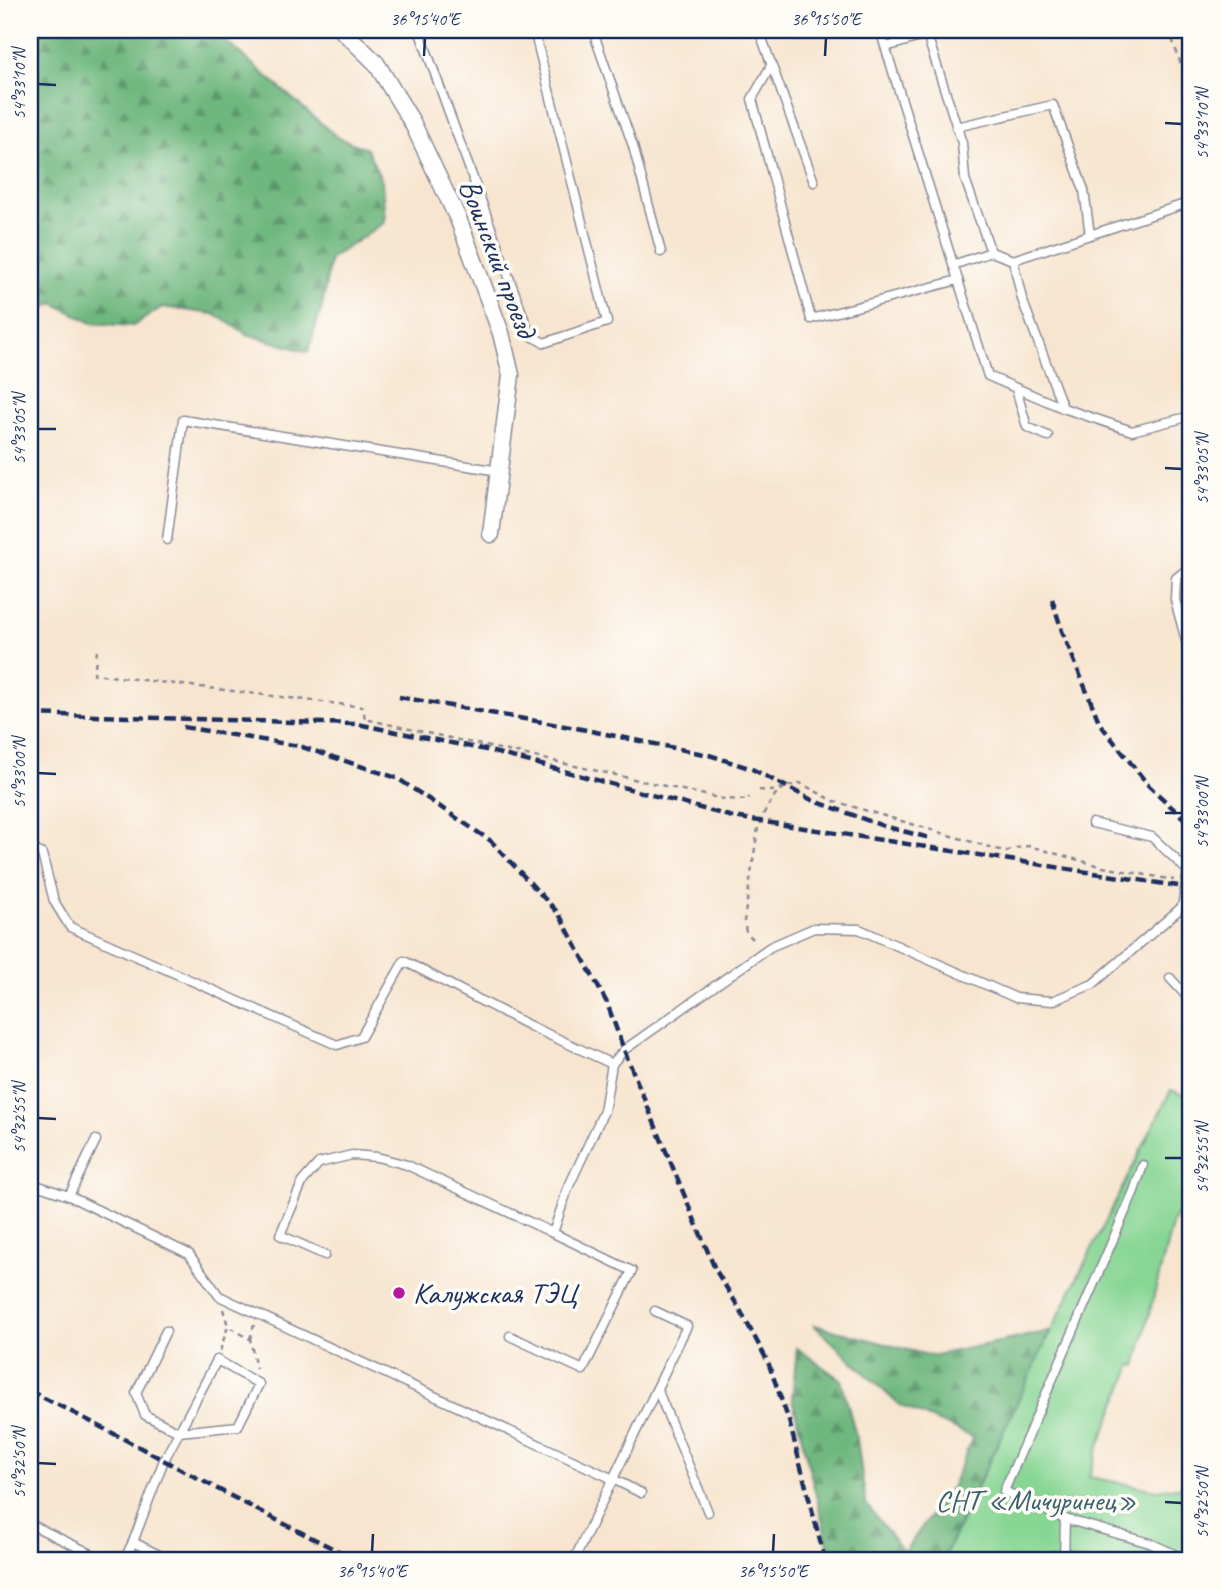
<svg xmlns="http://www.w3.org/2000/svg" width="1221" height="1590" font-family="Caveat,sans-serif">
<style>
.forest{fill:url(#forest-firs);stroke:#44736e;stroke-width:2}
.garden{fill:#88d694;stroke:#528279;stroke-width:2}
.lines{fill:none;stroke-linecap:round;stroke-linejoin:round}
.service-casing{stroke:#898a96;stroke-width:11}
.minor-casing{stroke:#898a96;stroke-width:19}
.path{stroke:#898a96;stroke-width:2.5;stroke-dasharray:5 5;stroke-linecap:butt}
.service{stroke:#fff;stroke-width:8}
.minor{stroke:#fff;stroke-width:16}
.rail{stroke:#1b2f5e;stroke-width:4.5;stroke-dasharray:10 5;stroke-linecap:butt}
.ticks{fill:none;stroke:#1b2f5e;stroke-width:2.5}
.poi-dot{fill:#b5179e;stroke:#fdfcf7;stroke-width:2.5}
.labels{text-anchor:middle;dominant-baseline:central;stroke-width:7;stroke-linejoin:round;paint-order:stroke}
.street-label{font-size:30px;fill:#1b2f5e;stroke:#fdfcf7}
.poi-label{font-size:30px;fill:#1b2f5e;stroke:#fdfcf7;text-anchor:start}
.park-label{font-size:30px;fill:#3c616e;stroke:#fdfcf7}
.neatline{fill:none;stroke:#1b2f5e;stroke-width:2.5}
.ticks-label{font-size:18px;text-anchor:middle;fill:#1b2f5e}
</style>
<defs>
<pattern id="forest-firs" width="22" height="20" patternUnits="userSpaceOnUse" patternTransform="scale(1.75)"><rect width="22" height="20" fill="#6eb77e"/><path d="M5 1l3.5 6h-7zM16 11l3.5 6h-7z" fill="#5a956a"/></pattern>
</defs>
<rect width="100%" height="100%" fill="#fdfcf7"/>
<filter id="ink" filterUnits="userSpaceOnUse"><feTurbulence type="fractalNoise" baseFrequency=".0143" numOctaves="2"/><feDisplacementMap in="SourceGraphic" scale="14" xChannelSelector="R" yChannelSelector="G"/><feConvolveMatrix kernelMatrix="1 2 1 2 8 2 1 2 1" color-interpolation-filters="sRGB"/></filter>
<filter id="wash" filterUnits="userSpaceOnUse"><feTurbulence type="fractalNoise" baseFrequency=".00686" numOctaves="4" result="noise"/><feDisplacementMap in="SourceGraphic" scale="28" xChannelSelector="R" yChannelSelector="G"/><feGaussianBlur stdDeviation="1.57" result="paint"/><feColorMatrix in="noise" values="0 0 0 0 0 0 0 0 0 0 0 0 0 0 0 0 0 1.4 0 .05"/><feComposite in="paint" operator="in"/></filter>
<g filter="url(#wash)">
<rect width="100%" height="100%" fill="#f7e5cf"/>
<g class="forest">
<path d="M30,30H213L337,137L367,149L382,182L385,222L330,259L322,307L308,352L247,334L214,314L162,307L133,326L92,323L54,303L30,314Z"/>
<path d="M814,1325L931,1356L1051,1331L942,1560H832L792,1398L797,1348L841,1380L857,1440L866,1504L904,1552L952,1486L973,1437L899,1405Z"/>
</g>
<path class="garden" d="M1171,1090L1191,1098V1191L1173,1221L1136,1366L1132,1365L1098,1448L1089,1477L1156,1490L1191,1485V1560H943L1051,1331Z"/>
</g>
<g filter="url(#ink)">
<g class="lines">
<g class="service-casing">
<g id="service">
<path d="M419,30L530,335L544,343L607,322L534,30"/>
<path d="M598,30L596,40L633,146L661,252"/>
<path d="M759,30L814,182"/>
<path d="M880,30L988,376L1063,408L1132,431L1191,416"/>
<path d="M927,35L941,30"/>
<path d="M886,47L927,35L962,143L965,179L991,252"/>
<path d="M772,64L752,99L811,319L958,280"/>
<path d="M956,127L1053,105L1084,190L1090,235"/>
<path d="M1013,260L1022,299L1063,408"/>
<path d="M953,265L991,252L1013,260L1191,202"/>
<path d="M1016,389L1027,427L1048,436"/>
<path d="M167,540L183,420L499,471"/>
<path d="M1191,566L1176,578L1175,600L1191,659"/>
<path d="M1092,823L1152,837L1188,871L1182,907"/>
<path d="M30,847L42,854L54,901L70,927L337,1045L361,1037L404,961L530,1026L612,1064"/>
<path d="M1170,978L1191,1001"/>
<path d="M30,1183L69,1196L96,1140"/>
<path d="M69,1196L189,1254L219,1296L613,1479L687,1326L655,1311"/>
<path d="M325,1255L280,1235L303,1181L319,1163L352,1155L377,1157L407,1165L553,1233"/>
<path d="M510,1336L583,1370L632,1271L553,1233L568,1188L604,1111L612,1064L624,1050L770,947L814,928L859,929L1016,998L1052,1001L1093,984L1182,907L1191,906"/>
<path d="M217,1360L259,1384L238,1426L179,1432Z"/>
<path d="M657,1389L708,1512"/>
<path d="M1065,1519L1150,1543L1187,1560"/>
<path d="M30,1524L104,1560"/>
<path d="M133,1542L164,1460L179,1432L145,1415L136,1393L166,1331"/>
<path d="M124,1560L133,1542L169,1560"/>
<path d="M574,1560L613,1479L641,1493"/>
<path d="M1064,1560L1065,1519L1004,1491L1134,1191L1143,1165"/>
</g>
</g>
<g class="minor-casing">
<path id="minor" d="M342,30L376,63L412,122L459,221L501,333L511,375L491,534"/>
</g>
<g class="path">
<path d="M1169,30L1191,93"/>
<path d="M97,651L94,674L363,707L365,719L723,799L748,800L749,797"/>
<path d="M759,790L772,791L800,783L834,801L1006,852L1016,848L1029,846L1103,867L1174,880"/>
<path d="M753,939L746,932L744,921L759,821L775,795L784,788"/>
<path d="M223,1309L228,1326"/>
<path d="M250,1339L254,1325"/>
<path d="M220,1351L228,1326L250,1339L256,1369"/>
</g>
<use href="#service" class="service"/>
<use href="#minor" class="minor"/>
<g class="rail">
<path d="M1052,599L1062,631L1100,724L1149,786L1191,825"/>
<path d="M399,697L576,728L709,755L752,769L812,800L883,826L930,838"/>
<path d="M30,714L357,724L486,750L733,817L1191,888"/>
<path d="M183,727L299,746L397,778L491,841L559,914L607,1003L624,1050L715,1269L739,1308L768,1362L789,1421L825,1560"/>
<path d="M30,1391C140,1445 246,1507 357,1560"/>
</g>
</g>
</g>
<path class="ticks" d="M424,56L425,38M825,56L826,38M38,84L56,85M1165,123L1182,124M38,429H56M1165,468L1182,469M38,773L56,774M1165,813H1182M38,1118L56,1119M1165,1158H1182M38,1463L56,1464M1165,1502L1182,1503M372,1552L373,1534M773,1552L774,1534"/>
<circle class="poi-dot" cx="399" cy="1293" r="7"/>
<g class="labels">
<g class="street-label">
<text transform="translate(498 258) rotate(69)">Воинский проезд</text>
</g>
<g class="poi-label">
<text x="413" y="1293">Калужская ТЭЦ</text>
</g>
<g class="park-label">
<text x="1036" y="1500">СНТ «Мичуринец»</text>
</g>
</g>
<rect width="1221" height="1590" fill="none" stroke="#fdfcf7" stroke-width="77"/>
<rect x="38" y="38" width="1144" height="1514" class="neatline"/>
<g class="ticks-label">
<text x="425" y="25">36°15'40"E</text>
<text x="826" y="25">36°15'50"E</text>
<text transform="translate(19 84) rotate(-90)" y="6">54°33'10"N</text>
<text transform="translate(1202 124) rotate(-90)" y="6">54°33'10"N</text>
<text transform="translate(19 429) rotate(-90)" y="6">54°33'05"N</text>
<text transform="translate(1202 469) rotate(-90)" y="6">54°33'05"N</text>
<text transform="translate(19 773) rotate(-90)" y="6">54°33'00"N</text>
<text transform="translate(1202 813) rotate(-90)" y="6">54°33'00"N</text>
<text transform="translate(19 1118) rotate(-90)" y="6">54°32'55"N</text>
<text transform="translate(1202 1158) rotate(-90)" y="6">54°32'55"N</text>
<text transform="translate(19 1463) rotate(-90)" y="6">54°32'50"N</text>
<text transform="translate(1202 1503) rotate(-90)" y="6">54°32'50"N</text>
<text x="372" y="1577">36°15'40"E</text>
<text x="773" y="1577">36°15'50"E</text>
</g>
</svg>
